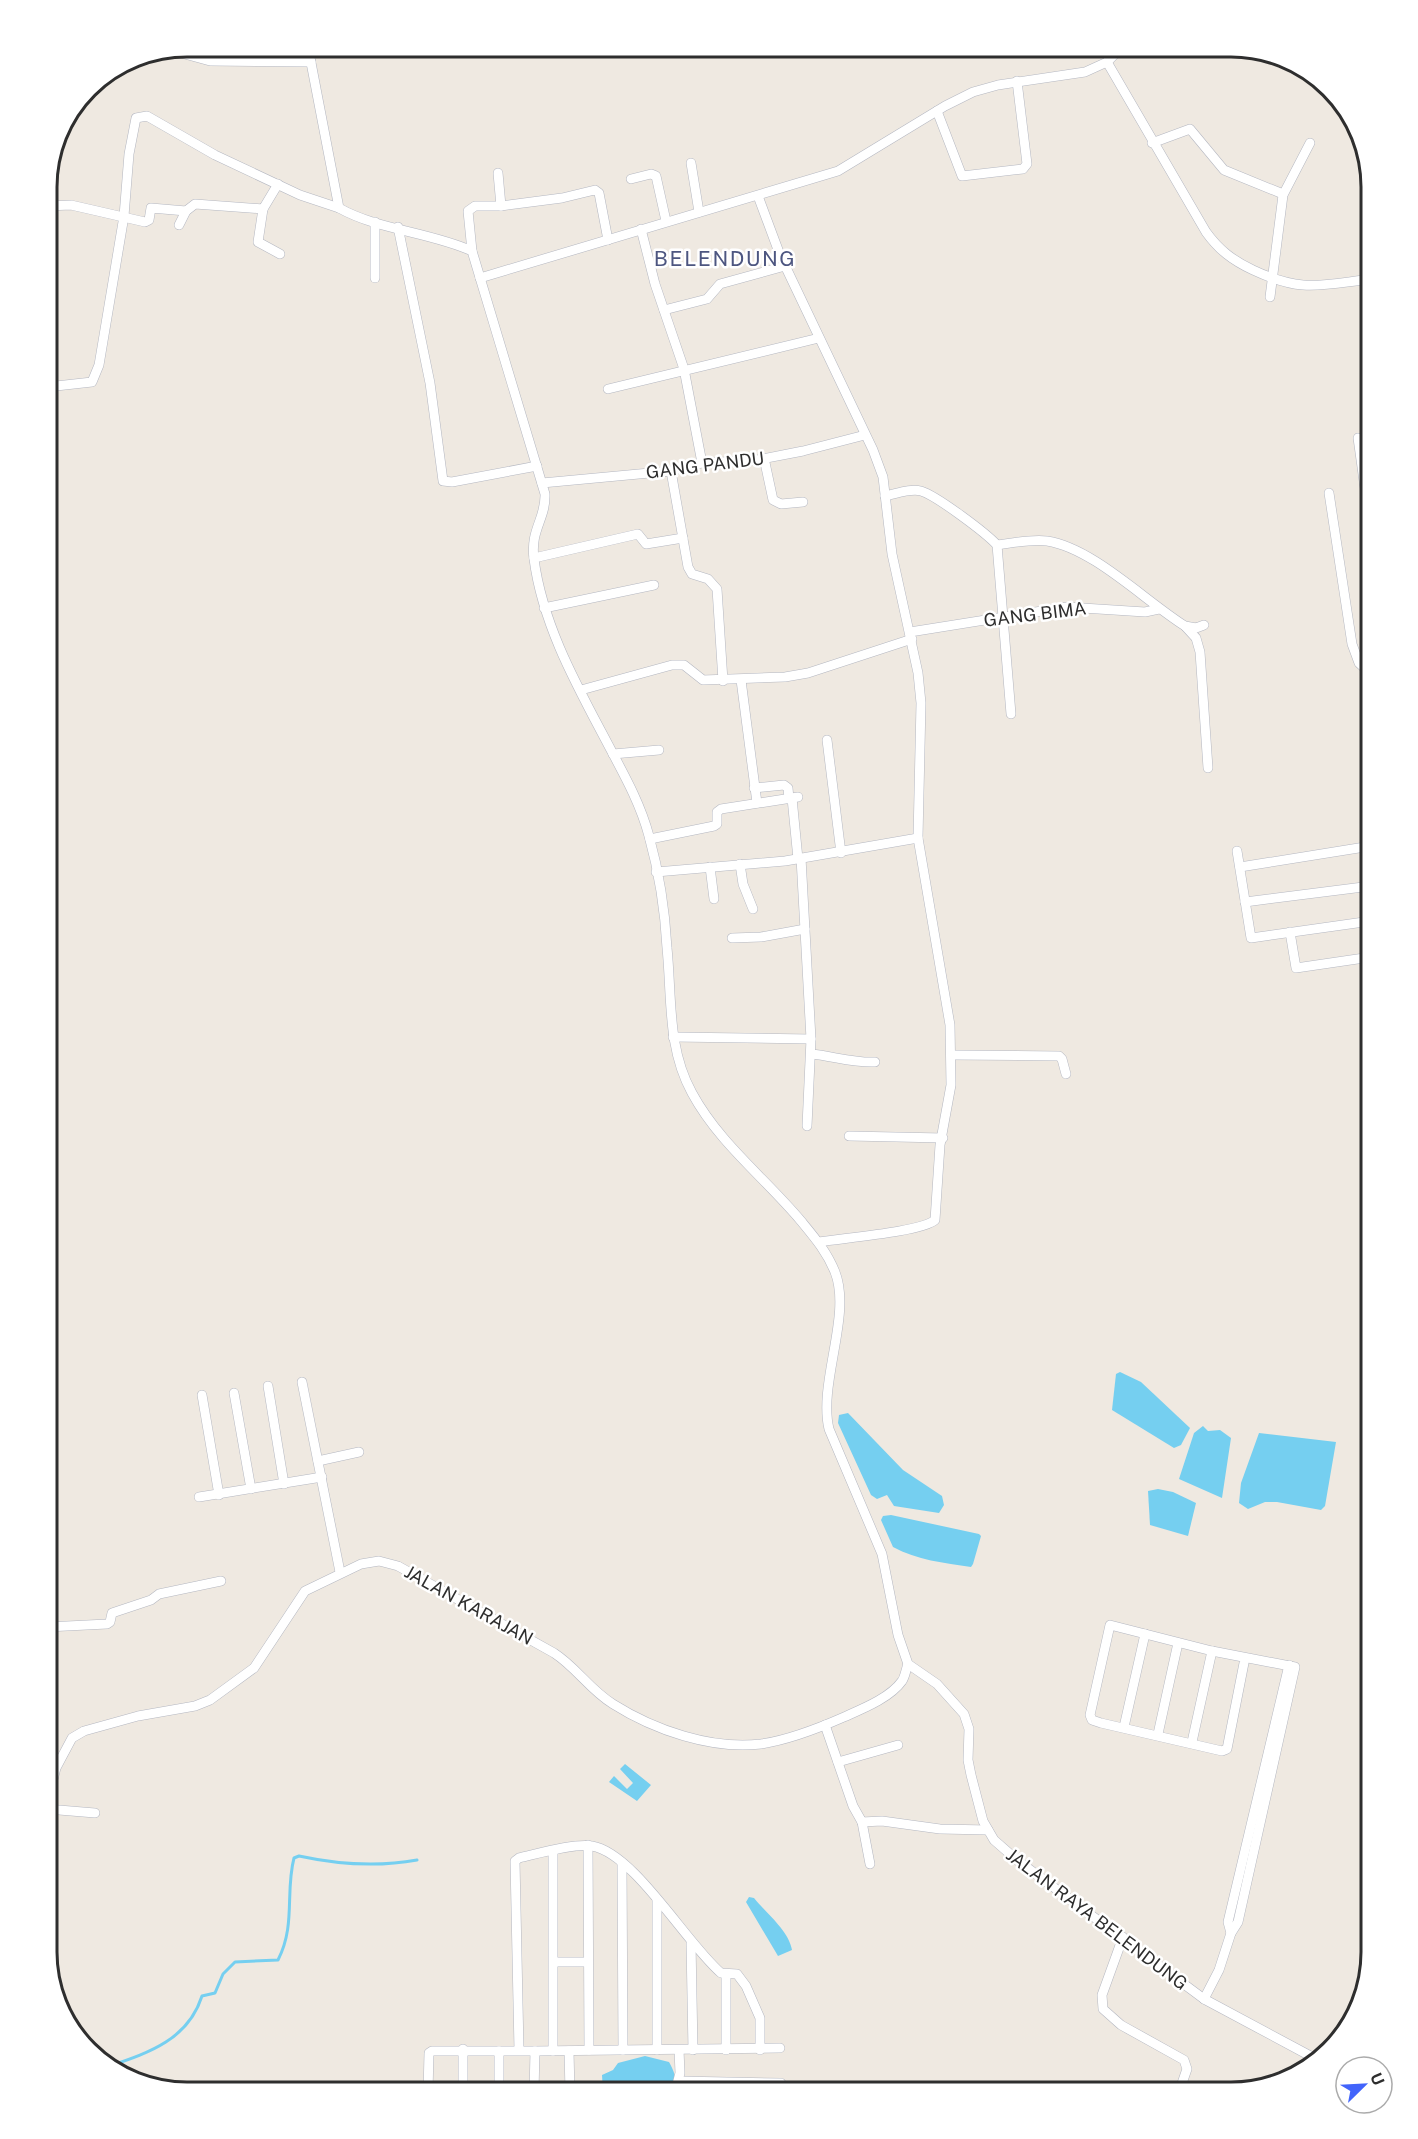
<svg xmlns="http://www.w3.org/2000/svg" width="1418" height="2139" font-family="'Public Sans',sans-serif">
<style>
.water{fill:#75cff0}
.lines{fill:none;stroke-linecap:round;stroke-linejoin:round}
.stream{stroke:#75cff0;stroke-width:3}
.street-casing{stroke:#b4b7c1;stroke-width:10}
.street{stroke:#fff;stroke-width:9}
.labels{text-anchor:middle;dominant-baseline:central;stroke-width:5;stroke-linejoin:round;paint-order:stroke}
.street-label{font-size:18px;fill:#2e2e2e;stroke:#fff}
.quarter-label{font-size:21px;letter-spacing:1.5px;fill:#4d5680;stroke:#fff}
.rim{fill:none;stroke:#2e2e2e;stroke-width:3}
</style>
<rect width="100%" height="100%" fill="#efe9e1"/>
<g class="water">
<path d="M1120,1372L1141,1382L1190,1428L1181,1445L1174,1448L1112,1410L1116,1374Z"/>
<path d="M848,1413L903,1470L942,1496L944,1505L939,1513L894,1506L887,1495L877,1499L871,1495L838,1423L839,1415Z"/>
<path d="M1203,1426L1208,1431L1220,1430L1231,1438L1222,1498L1179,1479L1194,1433Z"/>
<path d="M1259,1433L1336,1442L1325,1506L1321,1510L1277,1502H1265L1248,1509L1239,1503L1241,1483Z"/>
<path d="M1158,1489L1173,1492L1196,1503L1188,1536L1150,1525L1148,1491Z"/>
<path d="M891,1515L979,1534L981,1536L973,1564L971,1567C944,1563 917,1560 893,1547L881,1520L883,1516Z"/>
<path d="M625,1764L651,1785L637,1801L609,1782L614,1776L627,1789L633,1783L620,1769Z"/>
<path d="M749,1897L754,1898C766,1913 789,1931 792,1950L778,1956L746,1902Z"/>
<path d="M645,2056L669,2062C675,2073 679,2082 669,2092H603L602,2075L613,2070L618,2063Z"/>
</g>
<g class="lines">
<path class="stream" d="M110,2066C148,2053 188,2040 202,1996L215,1993L223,1974L235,1962L278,1960C296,1925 285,1892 294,1858L299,1856C336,1864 379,1867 417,1860"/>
<g class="street-casing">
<g id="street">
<path d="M308,47L339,208C378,230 430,232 472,251L545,494C546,519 530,529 534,559C543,628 580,691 612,752C627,780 641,806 649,836C659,872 665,911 667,948C672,997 667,1048 692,1093C719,1143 765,1178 801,1221C815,1238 827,1252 835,1272C852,1315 818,1383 829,1429L882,1554L898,1635L908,1664L937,1684L964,1714L969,1729L968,1760L971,1775L983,1821L994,1840L1017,1860L1204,1999L1316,2059"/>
<path d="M170,50L210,61L311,62"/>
<path d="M1107,62L1206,232C1219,250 1232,260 1253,270C1302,293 1320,285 1371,279"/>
<path d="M937,111L962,176L1023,169L1027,164L1017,81"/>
<path d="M1152,143L1190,129L1224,170L1283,194"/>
<path d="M691,163L699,212"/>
<path d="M631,179L651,174L656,176L666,221"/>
<path d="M758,196L780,255L873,450L883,477L892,554L918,673L921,703L918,838L950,1025L951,1085L940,1145L935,1220C921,1232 842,1238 819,1242"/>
<path d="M47,206L71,205L145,222L149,220L151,208L186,211"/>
<path d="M501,206L562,198L595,190L599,193L608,240"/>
<path d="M263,209L258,242L280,254"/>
<path d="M179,225L186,211L195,204L263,209L278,184"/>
<path d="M398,227L430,383L443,481L452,482L537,466"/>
<path d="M641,229L655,284L684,369L702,463"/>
<path d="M472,251L468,211L475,206H501L498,173"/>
<path d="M375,278V222"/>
<path d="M480,278L838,171L945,106L973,92L998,85L1085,72L1107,62L1122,47"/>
<path d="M1270,297L1283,195L1310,143"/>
<path d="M664,310L707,299L720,284L785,266"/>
<path d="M56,386L92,382L99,365L124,216L129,154L136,118L147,116L215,155L300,195L339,208"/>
<path d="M608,389L819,338"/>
<path d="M1358,438L1371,532"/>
<path d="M764,458L773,500L781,504L803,502"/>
<path d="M671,471L688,567L692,574L708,579L717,589L723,681"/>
<path d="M542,483L671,471L702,463L757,460L803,451L865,435"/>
<path d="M1329,493L1352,644L1359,663L1371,674"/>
<path d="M885,496C896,494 910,488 921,491C937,496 986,533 997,545L1011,714"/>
<path d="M997,545C1013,543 1031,539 1047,541C1093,548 1145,601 1185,626L1196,628L1204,625"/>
<path d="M534,558L638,534L646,544L683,538"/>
<path d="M544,608L654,585"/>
<path d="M1185,626L1196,638L1200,652L1208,768"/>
<path d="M910,632L1067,607L1145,612L1159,609"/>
<path d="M741,680L757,803"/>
<path d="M581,690L672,665H684L703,680L785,677L808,673L912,639"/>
<path d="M827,740L841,853"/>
<path d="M613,754L659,750"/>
<path d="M754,788L784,785L788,788L789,799"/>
<path d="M792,798L798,859"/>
<path d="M1371,806L1367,796L1371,786"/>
<path d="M650,839L714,826L717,824V812L721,809L798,797"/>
<path d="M1237,851L1251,938L1371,921"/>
<path d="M801,858L811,1039L807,1126"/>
<path d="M740,864L743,884L753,909"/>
<path d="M710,867L714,899"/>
<path d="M1240,867L1371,846"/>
<path d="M656,872L785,861L918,838"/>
<path d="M1245,902L1371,886"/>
<path d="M1290,932L1296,968L1371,957"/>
<path d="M732,938L761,937L805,929"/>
<path d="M673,1037L811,1039"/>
<path d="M811,1054C833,1056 852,1063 875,1062"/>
<path d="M951,1055L1059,1056L1062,1059L1066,1074"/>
<path d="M849,1136L943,1138"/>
<path d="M302,1382L340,1572"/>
<path d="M268,1386L284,1484"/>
<path d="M234,1393L251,1489"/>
<path d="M202,1395L219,1495"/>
<path d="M318,1461L359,1452"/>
<path d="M199,1497L322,1477"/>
<path d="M47,1627L107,1624L110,1622L112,1613L151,1600L159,1594L221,1581"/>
<path d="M825,1725L853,1806L862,1822L882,1821L940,1829L988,1830"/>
<path d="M1124,1727L1145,1634"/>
<path d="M1158,1734L1178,1643"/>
<path d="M1192,1742L1212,1651"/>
<path d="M838,1762L898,1745"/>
<path d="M47,1803L56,1768L72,1738L84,1731L138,1716L195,1706L210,1700L254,1668L305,1591L361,1564L379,1561L398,1566L554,1653C576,1667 590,1690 613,1704C654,1730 712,1750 761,1744C788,1740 819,1728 844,1717C862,1709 890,1698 902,1681C905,1677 906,1669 908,1664"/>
<path d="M47,1809L95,1813"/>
<path d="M862,1822L870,1864"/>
<path d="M588,1845L589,2050"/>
<path d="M553,1851V2051"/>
<path d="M622,1864L623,2050"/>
<path d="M657,1900V2050"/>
<path d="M1231,1933L1228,1922L1289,1665"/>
<path d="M1123,1937L1102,1995L1103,2009L1121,2025L1184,2060L1187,2069L1179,2092"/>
<path d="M691,1943L693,2050"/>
<path d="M554,1962H588"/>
<path d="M1204,1999L1219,1970L1231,1933L1238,1922L1295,1667L1212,1651L1110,1625L1090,1715L1092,1720L1101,1723L1222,1751L1227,1749L1245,1658"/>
<path d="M463,2049V2092"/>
<path d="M519,2050L515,1861L519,1858C537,1854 574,1843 592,1846C634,1853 686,1943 721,1973L737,1974L746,1986L760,2018V2050"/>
<path d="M726,2050V1975"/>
<path d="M569,2051L570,2092"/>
<path d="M679,2081L781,2083"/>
<path d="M428,2092L429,2053L432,2051H535"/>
<path d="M499,2092V2051"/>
<path d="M534,2092L535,2051L780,2048"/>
<path d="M675,2092L680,2073L679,2050"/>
</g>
</g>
<use href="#street" class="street"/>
</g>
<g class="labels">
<g class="street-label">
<text transform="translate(705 465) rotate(-7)">GANG PANDU</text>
<text transform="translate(1035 614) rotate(-7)">GANG BIMA</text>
<text transform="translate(469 1605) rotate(29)">JALAN KARAJAN</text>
<text transform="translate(1097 1919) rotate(37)">JALAN RAYA BELENDUNG</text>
</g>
<g class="quarter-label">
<text x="725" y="258">BELENDUNG</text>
</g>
</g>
<path d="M0 0H1418V2139H0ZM187 57H1231A130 130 0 0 1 1361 187V1952A130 130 0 0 1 1231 2082H187A130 130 0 0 1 57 1952V187A130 130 0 0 1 187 57Z" fill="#fff" fill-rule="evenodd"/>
<path class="rim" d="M187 57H1231A130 130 0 0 1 1361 187V1952A130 130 0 0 1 1231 2082H187A130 130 0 0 1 57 1952V187A130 130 0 0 1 187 57Z"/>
<g transform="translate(1364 2085) rotate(66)"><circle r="28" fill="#ffffff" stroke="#ababab" stroke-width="1.5"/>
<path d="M0-4.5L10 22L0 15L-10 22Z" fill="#4264fb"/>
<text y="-9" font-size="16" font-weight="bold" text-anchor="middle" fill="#2e2e2e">U</text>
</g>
</svg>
